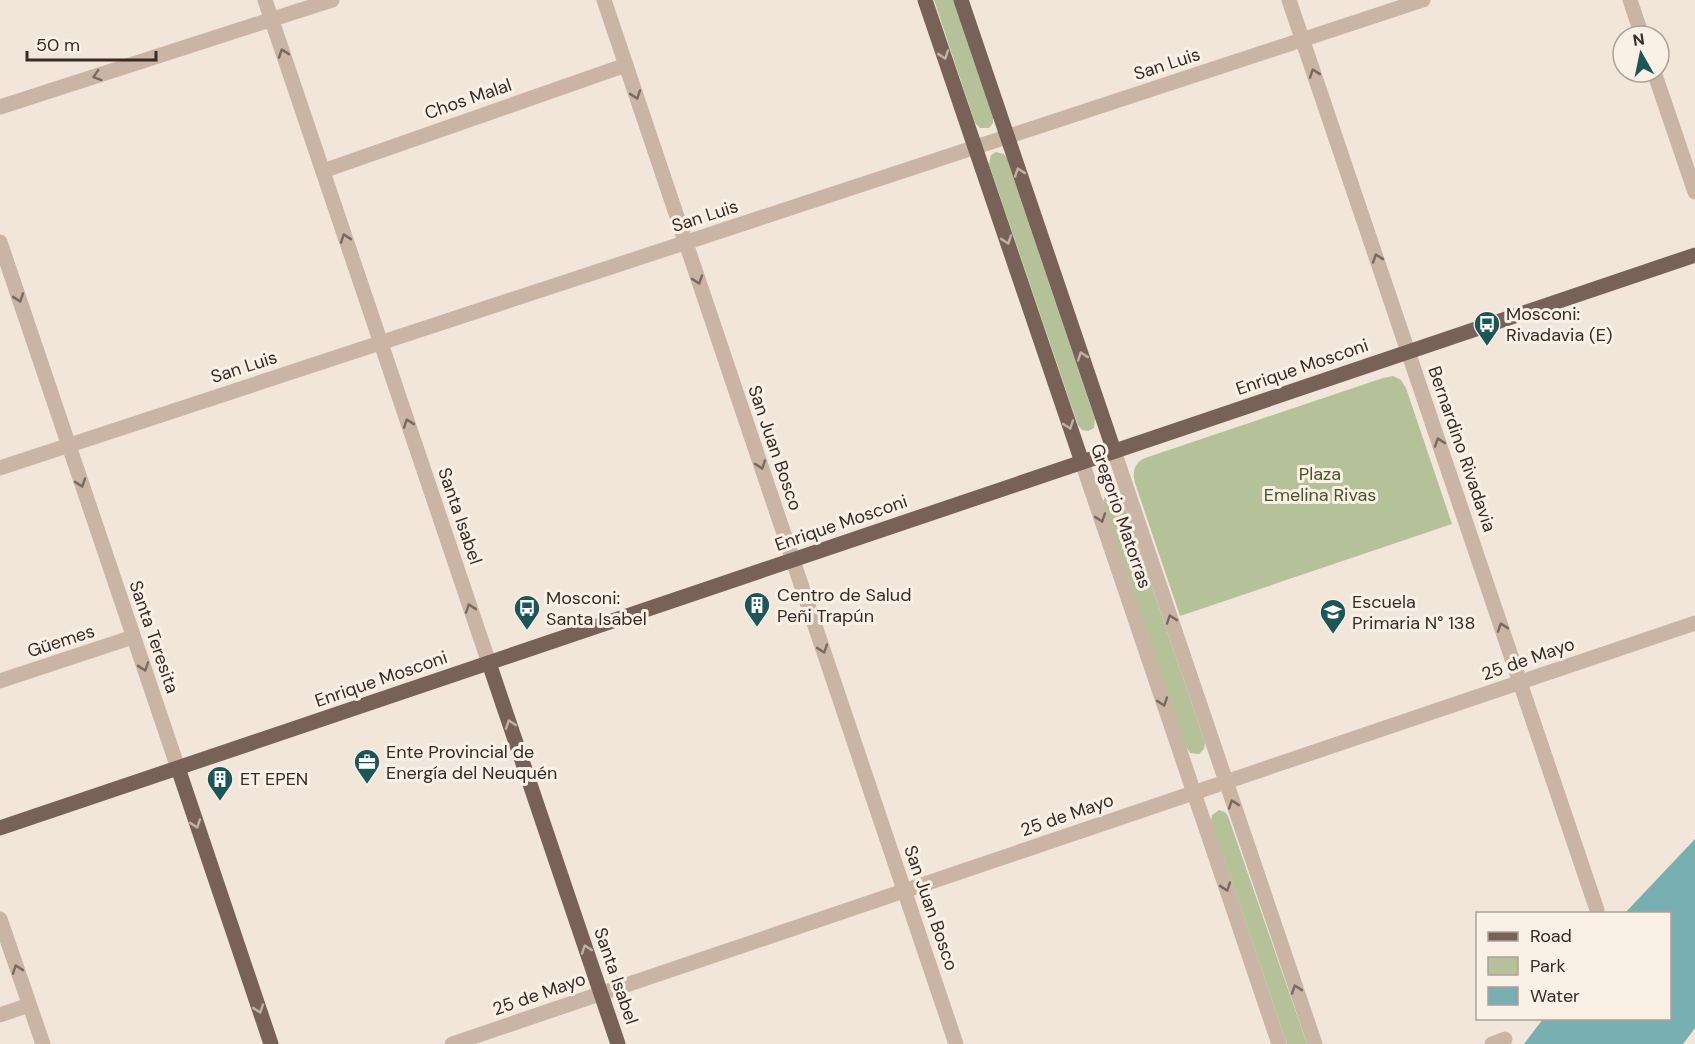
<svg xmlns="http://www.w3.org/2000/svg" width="1695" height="1044" font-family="'DM Sans',sans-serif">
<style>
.green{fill:#b5c199}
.water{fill:#78afb0}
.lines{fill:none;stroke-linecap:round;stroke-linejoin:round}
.minor{stroke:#cab5a5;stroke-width:15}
.major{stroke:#786257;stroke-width:15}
.oneway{stroke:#796960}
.oneway2{stroke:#c0b0a6}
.labels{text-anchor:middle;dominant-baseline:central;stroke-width:6;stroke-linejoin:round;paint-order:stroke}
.street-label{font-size:18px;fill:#362b27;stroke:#faf0e6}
.poi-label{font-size:18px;fill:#362b27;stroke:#faf0e6;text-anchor:start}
.park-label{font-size:18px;fill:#46552a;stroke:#faf0e6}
</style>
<rect width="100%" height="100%" fill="#f2e6da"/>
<g class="green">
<path d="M934,0H954L993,117V123L989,128H980L975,123Z"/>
<path d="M996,152L1004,154L1007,159L1095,419L1094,428L1088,431L1082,430L1078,425L989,164L991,155Z"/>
<path d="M1393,376L1401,380L1406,388L1452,524L1180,616L1135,483C1132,472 1134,463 1145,458L1383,378Z"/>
<path d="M1112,492L1118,494L1122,498L1205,743L1204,749L1199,754L1190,753L1186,747L1103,502L1105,496Z"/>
<path d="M1219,810L1225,812L1228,816L1307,1044H1287L1211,821L1212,815Z"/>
</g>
<path class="water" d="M1695,839V1028L1683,1044H1524L1543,1019L1670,1018V914L1625,913Z"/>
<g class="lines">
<g class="minor">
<path d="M265,0L489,663"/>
<path d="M604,0L956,1044"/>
<path d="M1289,0L1597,910"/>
<path d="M1630,0L1642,36"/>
<path d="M1654,72L1695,192"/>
<path d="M0,107L332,0"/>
<path d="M323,171L626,65"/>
<path d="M0,242L178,768"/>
<path d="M1114,451L1315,1044"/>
<path d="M1082,462L1279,1044"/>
<path d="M0,468L1423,0"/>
<path d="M0,681L133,637"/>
<path d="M0,919L43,1044"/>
<path d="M0,1015L29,1005"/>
<path d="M452,1044L1695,623"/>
<path d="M1492,1044L1505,1039"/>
</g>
<g class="major">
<path d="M925,0L1082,462"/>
<path d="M961,0L1114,451"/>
<path d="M489,663L618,1044"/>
<path d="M178,768L271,1044"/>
<path d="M0,828L1695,255"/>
</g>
</g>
<defs><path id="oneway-chevron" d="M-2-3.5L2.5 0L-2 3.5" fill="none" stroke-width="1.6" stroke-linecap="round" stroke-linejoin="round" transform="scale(1.5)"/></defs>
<g class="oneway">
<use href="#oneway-chevron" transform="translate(283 53) rotate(-109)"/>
<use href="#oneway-chevron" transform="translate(1314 73) rotate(-109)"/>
<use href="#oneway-chevron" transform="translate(97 76) rotate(162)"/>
<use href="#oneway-chevron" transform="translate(636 95) rotate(71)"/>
<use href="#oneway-chevron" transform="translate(345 238) rotate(-109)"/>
<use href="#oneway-chevron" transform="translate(1377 258) rotate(-109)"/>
<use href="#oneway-chevron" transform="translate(698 280) rotate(71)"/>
<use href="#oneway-chevron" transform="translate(19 298) rotate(71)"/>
<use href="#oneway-chevron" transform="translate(408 423) rotate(-109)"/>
<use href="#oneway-chevron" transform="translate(1439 442) rotate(-109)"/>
<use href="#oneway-chevron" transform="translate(761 465) rotate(71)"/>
<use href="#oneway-chevron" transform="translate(81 483) rotate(71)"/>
<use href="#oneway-chevron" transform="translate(1101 518) rotate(71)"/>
<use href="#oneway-chevron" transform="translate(470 608) rotate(-109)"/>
<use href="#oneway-chevron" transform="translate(1171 619) rotate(-109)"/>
<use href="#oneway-chevron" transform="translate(1502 627) rotate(-109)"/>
<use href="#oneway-chevron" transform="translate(823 649) rotate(71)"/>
<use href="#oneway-chevron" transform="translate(144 667) rotate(71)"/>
<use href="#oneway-chevron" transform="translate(1163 702) rotate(71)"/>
<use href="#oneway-chevron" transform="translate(1233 804) rotate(-109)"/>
<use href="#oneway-chevron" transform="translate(1226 887) rotate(71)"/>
<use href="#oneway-chevron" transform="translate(17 969) rotate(-109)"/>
<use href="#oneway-chevron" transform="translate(1296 989) rotate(-109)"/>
</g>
<g class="oneway2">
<use href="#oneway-chevron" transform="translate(944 55) rotate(71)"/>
<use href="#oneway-chevron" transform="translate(1019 172) rotate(-109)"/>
<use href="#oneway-chevron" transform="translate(1007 240) rotate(71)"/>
<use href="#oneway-chevron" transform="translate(1082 356) rotate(-109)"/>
<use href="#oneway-chevron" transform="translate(1069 425) rotate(71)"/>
<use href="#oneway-chevron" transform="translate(510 724) rotate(-109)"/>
<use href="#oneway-chevron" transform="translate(196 824) rotate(71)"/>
<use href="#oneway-chevron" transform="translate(586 949) rotate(-109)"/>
<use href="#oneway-chevron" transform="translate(259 1009) rotate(71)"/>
</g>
<defs>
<g id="bus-pin" transform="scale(1.35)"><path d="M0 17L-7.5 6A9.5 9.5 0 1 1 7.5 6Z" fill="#1b5659" stroke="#faf0e6"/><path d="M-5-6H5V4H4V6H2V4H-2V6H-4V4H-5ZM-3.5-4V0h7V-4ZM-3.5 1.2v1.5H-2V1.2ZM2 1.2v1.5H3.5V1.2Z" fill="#fff"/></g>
<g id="building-pin" transform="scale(1.35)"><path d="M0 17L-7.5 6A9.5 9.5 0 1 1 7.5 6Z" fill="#1b5659" stroke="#faf0e6"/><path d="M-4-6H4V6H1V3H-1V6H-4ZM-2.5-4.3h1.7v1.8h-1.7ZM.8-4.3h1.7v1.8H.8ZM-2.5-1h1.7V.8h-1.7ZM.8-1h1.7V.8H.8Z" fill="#fff"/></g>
<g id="school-pin" transform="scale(1.35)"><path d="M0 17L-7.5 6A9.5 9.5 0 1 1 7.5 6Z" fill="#1b5659" stroke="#faf0e6"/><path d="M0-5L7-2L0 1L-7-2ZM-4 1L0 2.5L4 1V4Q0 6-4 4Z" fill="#fff"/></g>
<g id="office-pin" transform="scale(1.35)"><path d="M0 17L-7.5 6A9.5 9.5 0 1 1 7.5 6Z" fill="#1b5659" stroke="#faf0e6"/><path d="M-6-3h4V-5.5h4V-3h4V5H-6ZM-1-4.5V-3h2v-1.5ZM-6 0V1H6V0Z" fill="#fff"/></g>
</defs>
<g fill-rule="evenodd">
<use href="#bus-pin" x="1487" y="324"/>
<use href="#building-pin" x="757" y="605"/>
<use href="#bus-pin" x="527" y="608"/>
<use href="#school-pin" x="1333" y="612"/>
<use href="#office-pin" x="367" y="762"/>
<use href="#building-pin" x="220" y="779"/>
</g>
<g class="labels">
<g class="street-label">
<text transform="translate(1167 64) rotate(-18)">San Luis</text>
<text transform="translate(468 99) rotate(-19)">Chos Malal</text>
<text transform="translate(705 216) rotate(-18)">San Luis</text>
<text transform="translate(244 367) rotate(-18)">San Luis</text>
<text transform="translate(1302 367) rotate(-19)">Enrique Mosconi</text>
<text transform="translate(775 448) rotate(71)">San Juan Bosco</text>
<text transform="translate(1462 449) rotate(71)">Bernardino Rivadavia</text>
<text transform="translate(460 516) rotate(71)">Santa Isabel</text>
<text transform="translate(1121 516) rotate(71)">Gregorio Matorras</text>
<text transform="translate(841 523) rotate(-19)">Enrique Mosconi</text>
<text transform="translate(154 637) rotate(71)">Santa Teresita</text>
<text transform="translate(61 641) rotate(-18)">Güemes</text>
<text transform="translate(1528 659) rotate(-19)">25 de Mayo</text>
<text transform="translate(381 679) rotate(-19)">Enrique Mosconi</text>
<text transform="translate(1067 815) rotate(-19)">25 de Mayo</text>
<text transform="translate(931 908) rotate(71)">San Juan Bosco</text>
<text transform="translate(616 976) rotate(71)">Santa Isabel</text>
<text transform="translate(539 994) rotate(-19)">25 de Mayo</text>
</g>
<g class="poi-label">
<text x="1506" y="314">Mosconi:<tspan x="1506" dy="21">Rivadavia (E)</tspan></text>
<text x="777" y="595">Centro de Salud<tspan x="777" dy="21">Peñi Trapún</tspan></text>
<text x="546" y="598">Mosconi:<tspan x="546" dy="21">Santa Isabel</tspan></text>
<text x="1352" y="602">Escuela<tspan x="1352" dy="21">Primaria N° 138</tspan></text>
<text x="386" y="752">Ente Provincial de<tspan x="386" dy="21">Energía del Neuquén</tspan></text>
<text x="240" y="779">ET EPEN</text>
</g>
<g class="park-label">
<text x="1320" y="474">Plaza<tspan x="1320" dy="21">Emelina Rivas</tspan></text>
</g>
</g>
<rect x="1476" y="912" width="195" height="108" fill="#faf0e6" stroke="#aca19a" stroke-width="1.5"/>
<rect x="1488" y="932" width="30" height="9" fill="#786257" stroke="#aca19a" stroke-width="1.5"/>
<text x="1530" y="942" font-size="18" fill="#362b27">Road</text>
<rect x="1488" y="957" width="30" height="18" fill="#b5c199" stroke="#aca19a" stroke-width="1.5"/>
<text x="1530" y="972" font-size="18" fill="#362b27">Park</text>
<rect x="1488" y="987" width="30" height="18" fill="#78afb0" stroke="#aca19a" stroke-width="1.5"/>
<text x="1530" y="1002" font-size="18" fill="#362b27">Water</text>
<g transform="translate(1641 54) rotate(351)"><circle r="28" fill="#faf0e6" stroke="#aca19a" stroke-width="1.5"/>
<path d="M0-4.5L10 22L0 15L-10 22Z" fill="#1b5659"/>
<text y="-9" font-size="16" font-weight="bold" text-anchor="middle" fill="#362b27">N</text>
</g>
<path d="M27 51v9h129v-9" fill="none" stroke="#362b27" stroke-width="3"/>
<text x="36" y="51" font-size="18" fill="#362b27" stroke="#faf0e6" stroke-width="4.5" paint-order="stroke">50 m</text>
</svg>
